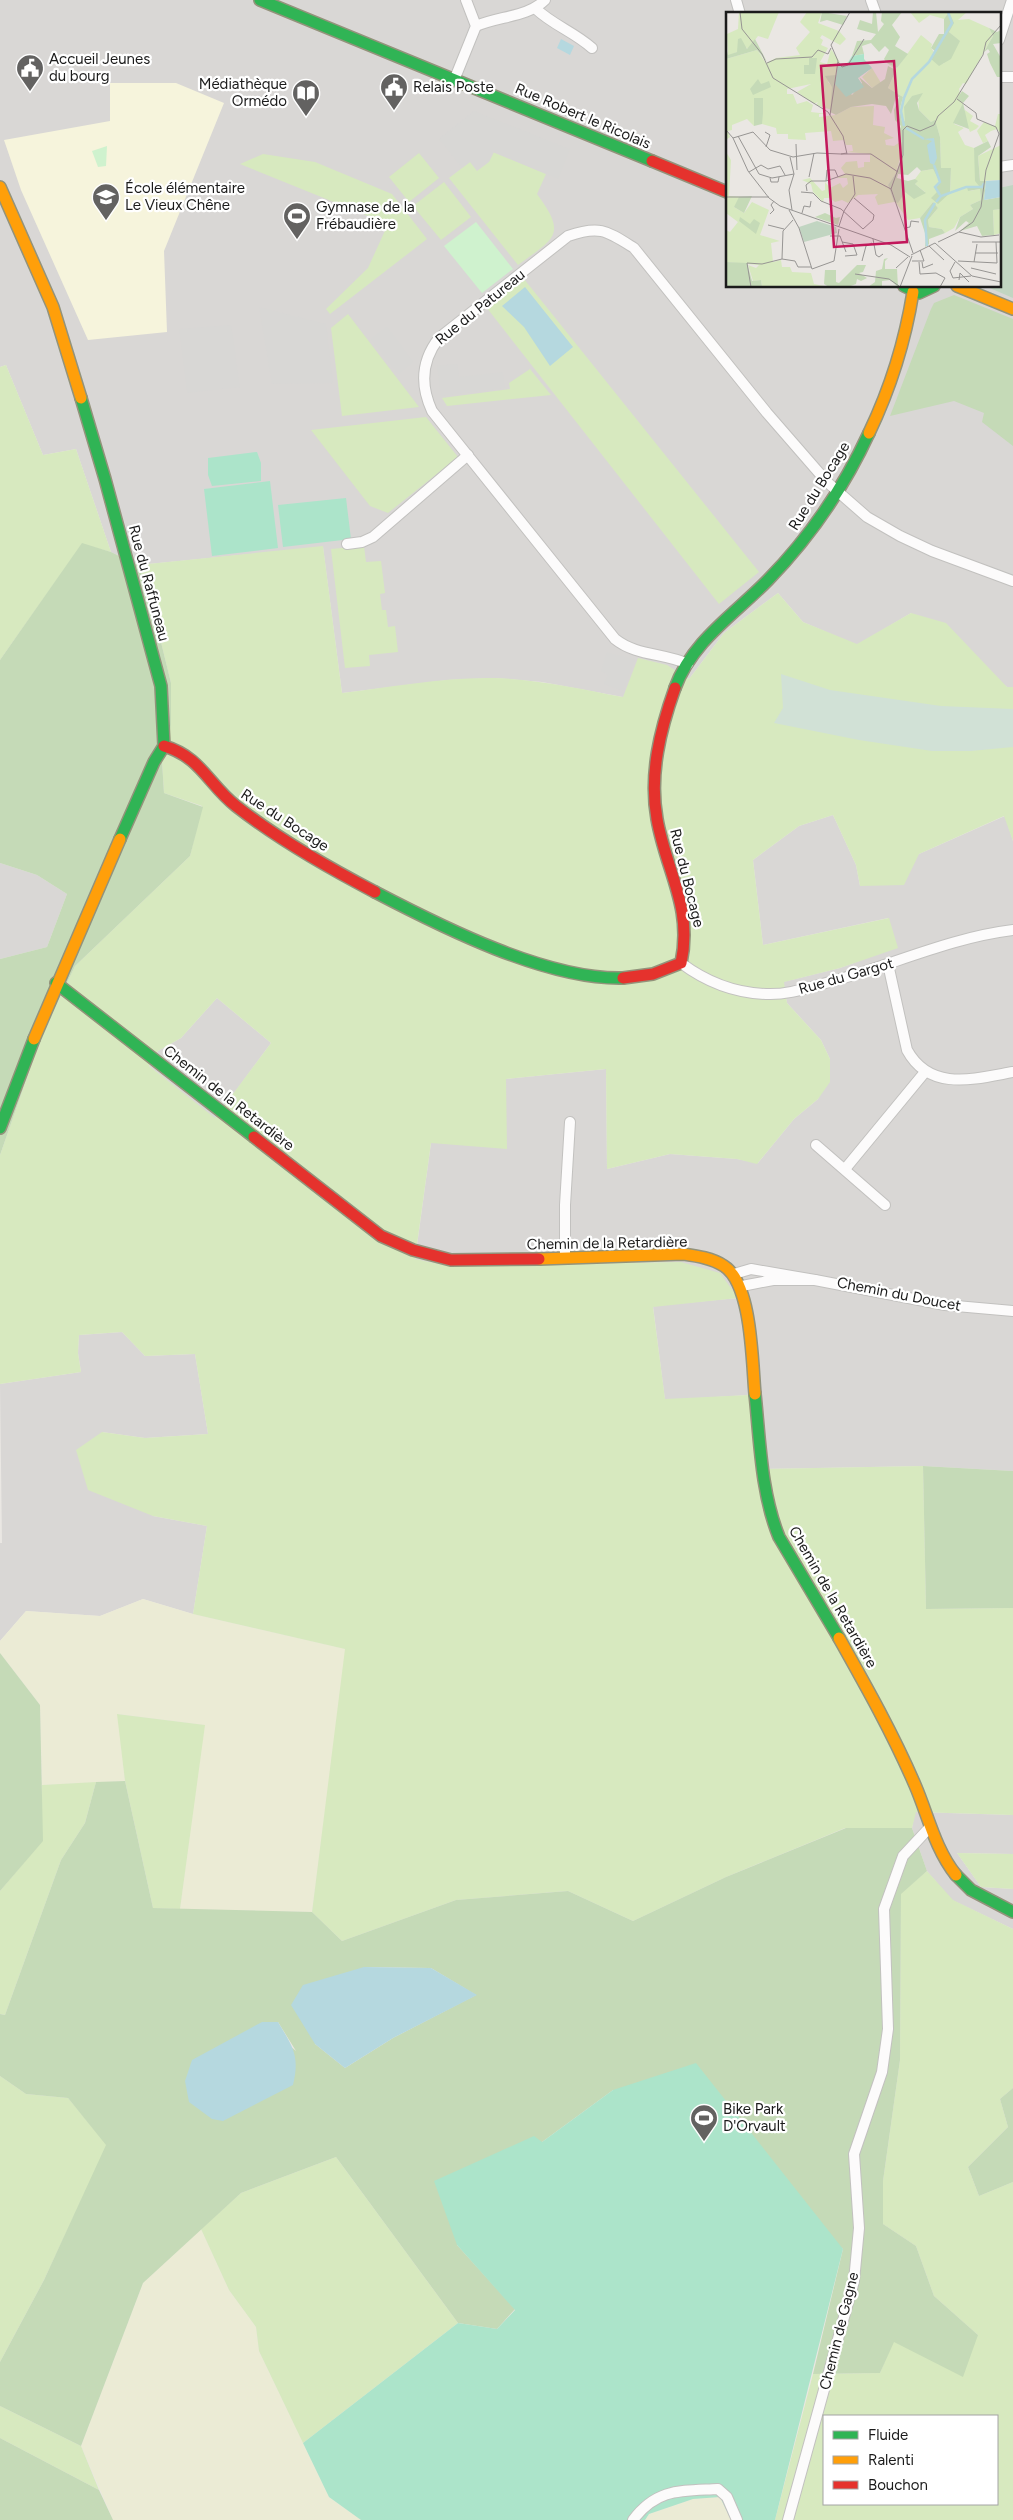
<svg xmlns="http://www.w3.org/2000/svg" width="1013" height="2520" font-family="Figtree,sans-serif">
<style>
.residential{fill:#d9d7d5;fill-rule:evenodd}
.education{fill:#f6f4dc}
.farmland{fill:#ebebd5}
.grass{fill:#d7e9bf;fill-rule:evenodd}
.forest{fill:#c5dab7;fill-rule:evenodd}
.wetland{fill:#d1e1d6}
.cemetery{fill:#c1d5c1}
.park{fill:#cff2ce}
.pitch{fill:#ace4ca}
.parking{fill:#d8d7d5}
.water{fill:#b5d8df}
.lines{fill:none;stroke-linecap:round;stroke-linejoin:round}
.street-casing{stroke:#c2c1bf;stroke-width:12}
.fast-casing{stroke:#93937b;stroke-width:14}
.slow-casing{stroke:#93937b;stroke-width:14}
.jam-casing{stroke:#93937b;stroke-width:14}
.street{stroke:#fcfbfb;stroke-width:10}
.fast{stroke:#30b455;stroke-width:11}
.slow{stroke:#ff9f0a;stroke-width:11}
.jam{stroke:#e5322d;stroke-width:11}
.labels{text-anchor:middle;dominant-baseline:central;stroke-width:4.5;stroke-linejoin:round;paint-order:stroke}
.poi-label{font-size:15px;fill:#1b1b1b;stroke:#fff;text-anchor:start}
.street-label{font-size:15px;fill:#1b1b1b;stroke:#fff}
.inset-river{fill:none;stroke:#b5d8df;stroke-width:2.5}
.inset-road{fill:none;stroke:#979593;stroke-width:1}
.view{fill:#c2185b;fill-opacity:0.15;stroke:#c2185b;stroke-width:2.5}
.inset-edge{fill:none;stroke:#1b1b1b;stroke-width:2.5}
</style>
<rect width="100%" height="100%" fill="#eae7e3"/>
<g class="residential">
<path d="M0,0H1013V687H1007L911,613L857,645L803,622L778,593L724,633L689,679L666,665L623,697L542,682L495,678L448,680L342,693L323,547L138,565L111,552L76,449L43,455L6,365L0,367ZM727,14H999V286H727Z"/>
<path d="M833,815L856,865L860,886L919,854L1005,816L1013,841V1471L923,1466L759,1469L749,1395L665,1400L653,1306L738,1298L448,1266L415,1260L431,1143L506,1079L606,1069L607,1169L670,1154L737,1159L758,1163L794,1119L818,1099L830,1059L821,1040L787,1003L783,982L840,968L897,947L888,918L763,945L753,860L799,826Z"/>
<path d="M0,863L37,875L67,894L47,947L0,959Z"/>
<path d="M217,998L271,1043L215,1119L149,1066L158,1051L181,1038Z"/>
<path d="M122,1332L145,1356L195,1354L208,1434L145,1438L102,1432L153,1516L207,1526L193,1614L143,1599L100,1616L26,1611L0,1641V1543H2L0,1384L81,1372L78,1353L79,1335Z"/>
<path d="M915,1812L1013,1815V1854L957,1853L981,1887L1013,1889V1929L952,1900L927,1871L912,1828Z"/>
</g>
<path class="education" d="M110,83H176L224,103L164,251L167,332L88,340L21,190L4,140L110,121Z"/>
<g class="farmland">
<path d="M143,1599L193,1614L346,1649L312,1912L180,1909L204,1725L118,1714L125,1781L42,1785L40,1705L0,1653V1641L26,1611L100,1616Z"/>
<path d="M201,2229L229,2290L256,2327L259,2351L329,2497L361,2520H113L81,2446L143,2283Z"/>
<path d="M720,2497L731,2520H645L649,2514L693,2499Z"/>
</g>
<g class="grass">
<path d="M483,148L546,174L537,194C568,236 554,238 518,265L449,178L470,162Z"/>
<path d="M419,153L439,178L409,202L389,177Z"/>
<path d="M263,154L315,162L392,194L427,239L330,314L326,309L368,268L388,224L240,164Z"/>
<path d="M444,182L471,217L441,240L413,206Z"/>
<path d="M520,274L759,572L719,604L483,303Z"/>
<path d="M348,314L419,407L342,416L331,328Z"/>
<path d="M6,365L43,455L76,449L111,552L82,544L0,660V367Z"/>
<path d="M530,369L551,395L447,406L442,398L510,389L509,383Z"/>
<path d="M426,417L458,457L388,513L370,506L311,430Z"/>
<path d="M323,546L342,693C392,687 444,677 494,678C537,679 581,689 623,697L638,658L667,665L689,679L724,633L778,593L803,622L857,644L911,613L946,623L1007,687H1013V841L1004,816L919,854L904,885L860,886L856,865L833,815L799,826L753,860L763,945L889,918L898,948L840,968L784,982L787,1003L821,1040L830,1059V1082L818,1099L794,1119L757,1164L737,1159L670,1154L607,1169L606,1069L506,1079L507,1149L431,1143L415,1259L448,1266L681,1262L720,1273L738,1298L653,1307L665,1399L749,1395L759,1469L923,1466L926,1609L1013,1608V1815L916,1812L912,1828H845L726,1877L633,1921L568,1891L456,1900L342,1941L312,1912L345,1649L193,1614L207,1526L153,1516L88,1490L76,1450L102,1432L145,1438L208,1434L195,1354L145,1356L122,1332L79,1335L78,1353L81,1372L0,1384V1155L42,1035L75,966L190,856L202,806L164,793L162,761L171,683L148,589L138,565ZM217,998L271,1043L215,1118L149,1066L158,1051L181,1038Z"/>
<path d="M364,546L366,562L381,561L385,593L380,594L382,610H386L388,627L395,626L398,652L369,655L370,666L345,668L331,549Z"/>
<path d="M117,1714L205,1725L180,1909L153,1908L125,1781Z"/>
<path d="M96,1782L85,1823L61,1860L5,2015L0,2014V1891L42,1841V1785Z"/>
<path d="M957,1853L1013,1854V1889L981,1887Z"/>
<path d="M927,1871L953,1900L1013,1929V2088L1000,2099L1008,2127L968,2167L979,2196L1013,2182V2520H775L813,2374L880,2373L893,2342L978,2335L934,2296L916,2246L883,2224V2181L900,2060L901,1893ZM824,2416H997V2504H824Z"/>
<path d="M0,2076L26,2094L68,2098L107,2145L44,2280L0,2362Z"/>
<path d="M336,2157L458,2323L303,2443L259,2351L256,2327L229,2290L201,2229L241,2193Z"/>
<path d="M0,2406L81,2446L99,2490L0,2438Z"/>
</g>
<g class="forest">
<path d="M954,295L1013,319V446L982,422L984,413L954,401L890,416L931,309L934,303Z"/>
<path d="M82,543L111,552L138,565L148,589L171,683V725L162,761L164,793L203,807L190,856L75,966L42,1035L0,1155V959L47,947L67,894L37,875L0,863V660Z"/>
<path d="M923,1466L1013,1471V1608L926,1609Z"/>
<path d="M0,1653L40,1705L43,1841L0,1891Z"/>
<path d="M125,1781L153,1908L312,1912L342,1941L456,1900L568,1891L633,1921L726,1877L846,1828H912L927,1871L901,1894L900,2060L883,2181V2224L916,2246L934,2296L978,2335L963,2377L894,2342L880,2373L813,2374L843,2249L613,2090L542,2142L457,2245L515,2309L497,2329L458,2323L336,2157L241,2193L143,2283L81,2446L0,2406V2362L44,2280L106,2145L68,2098L26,2094L0,2076V2014L5,2015L61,1860L85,1823L96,1782ZM364,1967L431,1968L476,1995L393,2038L345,2068L315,2044ZM262,2022H278L296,2051Z"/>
<path d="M1013,2088V2182L979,2196L968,2167L1008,2127L1000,2099Z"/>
<path d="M0,2438L99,2490L113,2520H0Z"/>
</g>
<path class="wetland" d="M781,674L830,690L941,706L1013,709V747L971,751H932L859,740L774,723L783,708Z"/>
<path class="cemetery" d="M1013,185V298L985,286H999V188Z"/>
<g class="park">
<path d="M107,146L106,166L98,167L92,151Z"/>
<path d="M476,222L513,269L482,293L444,246Z"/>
</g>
<g class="pitch">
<path d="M257,452L261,463V481L212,486L208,475V458Z"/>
<path d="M270,481L278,548L212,556L204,489Z"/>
<path d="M346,498L351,539L283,547L278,505Z"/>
<path d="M696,2063L843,2249L775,2520H731L720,2497L693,2499L649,2514L645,2520H361L329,2497L303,2443L458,2323L497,2329L515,2310L457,2245L434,2181L534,2136L542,2142L613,2090Z"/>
</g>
<g class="parking">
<path d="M474,111L570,149L558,179L494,152L489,162L477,171L470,162L462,168L439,139Z"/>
<path d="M259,307L326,324L333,383L272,384Z"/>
<path d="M231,325L240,387L187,393L179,329Z"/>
<path d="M387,327L413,362L398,374L371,339Z"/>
<path d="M457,364L459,377L503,372L505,388L441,396L437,366Z"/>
<path d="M607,652L635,659L623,691L604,684L608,675L601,671Z"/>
</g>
<g class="water">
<path d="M561,39L574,46L570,55L557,48Z"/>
<path d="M525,287L573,347L550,366L524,327L502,306Z"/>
<path d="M364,1967L431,1968L477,1995L393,2038L345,2068L315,2044L291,2005L303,1985Z"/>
<path d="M262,2022H278C293,2047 300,2056 293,2085L223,2121L212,2119L189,2102L185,2081L192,2060Z"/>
</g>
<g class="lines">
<g class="street-casing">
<g id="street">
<path d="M736,0L740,14"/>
<path d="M871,0L876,14"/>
<path d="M536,9C553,25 574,32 592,48"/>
<path d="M476,26C499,16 528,17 545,0"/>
<path d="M999,40L1012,0"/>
<path d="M999,77H1013"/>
<path d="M455,78L476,26L466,0"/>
<path d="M999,167L1013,165"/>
<path d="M347,544L362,542L373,537L468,455"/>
<path d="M688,664C664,653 636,656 615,639L432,411C420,385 421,361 439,338L568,236C600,225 607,231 634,248L767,413L827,482L867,517L900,536L932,551L1013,581"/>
<path d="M681,963C705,981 735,993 766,994C785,995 804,989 822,984C886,968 947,938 1013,930"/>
<path d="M888,964L907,1050C930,1092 974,1079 1013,1072"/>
<path d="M816,1145L885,1205"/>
<path d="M845,1169L925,1072"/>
<path d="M565,1258V1205L570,1122"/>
<path d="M734,1274L751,1269L815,1280H773L742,1286"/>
<path d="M815,1280L945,1305L1013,1311"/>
<path d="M633,2520C657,2488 681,2491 718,2489L727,2497L737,2520"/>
<path d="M788,2520L854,2281L859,2228L854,2154L882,2072L888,2029L884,1909L903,1856L930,1827"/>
</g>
</g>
<g class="fast-casing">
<g id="fast">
<path d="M260,0L652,161"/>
<path d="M904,286L919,293L934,286"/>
<path d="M81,398L105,479L161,686L164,746L154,762L120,839"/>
<path d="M675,688C692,641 735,614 768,580C810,537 844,487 869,433"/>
<path d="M375,892C442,927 547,980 623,978"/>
<path d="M56,983L254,1137"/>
<path d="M0,1128L34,1039"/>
<path d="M755,1394C760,1441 761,1493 779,1537L839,1638"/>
<path d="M956,1875L971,1890L1013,1912"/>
</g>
</g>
<g class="slow-casing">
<g id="slow">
<path d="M0,187L53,307L81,398"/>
<path d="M957,286L1013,309"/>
<path d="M869,433C891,387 905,342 913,292"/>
<path d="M34,1039L120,839"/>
<path d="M539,1259L683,1254C697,1256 712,1258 724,1266C752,1284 752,1362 755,1394"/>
<path d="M839,1638C866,1686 893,1734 915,1785C928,1815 935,1849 956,1875"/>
</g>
</g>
<g class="jam-casing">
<g id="jam">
<path d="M652,161L727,192"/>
<path d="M164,746C201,757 208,784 236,806C278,839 327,867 375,892"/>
<path d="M623,978L653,974L681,963C693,907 666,871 657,819C649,775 660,730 675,688"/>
<path d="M254,1137L381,1236L413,1250L451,1260L539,1259"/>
</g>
</g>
<use href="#street" class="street"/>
<use href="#fast" class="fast"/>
<use href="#slow" class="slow"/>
<use href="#jam" class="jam"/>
</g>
<defs>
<g id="civic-pin" transform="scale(1.4375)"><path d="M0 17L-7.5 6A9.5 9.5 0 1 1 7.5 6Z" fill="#636261" stroke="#fff"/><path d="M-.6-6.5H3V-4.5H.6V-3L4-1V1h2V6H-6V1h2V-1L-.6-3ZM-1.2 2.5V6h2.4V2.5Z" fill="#fff"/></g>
<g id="library-pin" transform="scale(1.4375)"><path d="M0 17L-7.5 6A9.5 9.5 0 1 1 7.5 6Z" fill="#636261" stroke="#fff"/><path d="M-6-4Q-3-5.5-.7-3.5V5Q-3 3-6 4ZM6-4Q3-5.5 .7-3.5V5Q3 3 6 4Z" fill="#fff"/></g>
<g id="school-pin" transform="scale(1.4375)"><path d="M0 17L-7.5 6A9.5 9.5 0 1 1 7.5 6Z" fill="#636261" stroke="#fff"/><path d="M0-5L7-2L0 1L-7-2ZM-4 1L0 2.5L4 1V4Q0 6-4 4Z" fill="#fff"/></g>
<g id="stadium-pin" transform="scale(1.4375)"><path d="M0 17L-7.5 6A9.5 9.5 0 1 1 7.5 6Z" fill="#636261" stroke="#fff"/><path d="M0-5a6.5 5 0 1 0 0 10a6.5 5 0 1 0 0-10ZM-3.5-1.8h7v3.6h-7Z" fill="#fff"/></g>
</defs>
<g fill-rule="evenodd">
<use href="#civic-pin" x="30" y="68"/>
<use href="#civic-pin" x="394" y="87"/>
<use href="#library-pin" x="306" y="93"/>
<use href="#school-pin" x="106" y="197"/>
<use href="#stadium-pin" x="297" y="216"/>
<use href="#stadium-pin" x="704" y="2118"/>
</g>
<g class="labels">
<g class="poi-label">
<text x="49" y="59">Accueil Jeunes<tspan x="49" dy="17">du bourg</tspan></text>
<text x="287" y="84" text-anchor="end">Médiathèque<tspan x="287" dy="17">Ormédo</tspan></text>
<text x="413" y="87">Relais Poste</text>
<text x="125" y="188">École élémentaire<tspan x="125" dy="17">Le Vieux Chêne</tspan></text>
<text x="316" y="207">Gymnase de la<tspan x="316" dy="17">Frébaudière</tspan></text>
<text x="723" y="2109">Bike Park<tspan x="723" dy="17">D'Orvault</tspan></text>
</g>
<g class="street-label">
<text transform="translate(583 116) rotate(23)">Rue Robert le Ricolais</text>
<text transform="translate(480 307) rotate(-39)">Rue du Patureau</text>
<text transform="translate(819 486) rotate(-58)">Rue du Bocage</text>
<text transform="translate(149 583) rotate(75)">Rue du Raffuneau</text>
<text transform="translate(285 820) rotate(33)">Rue du Bocage</text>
<text transform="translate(687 878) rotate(76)">Rue du Bocage</text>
<text transform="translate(846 976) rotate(-16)">Rue du Gargot</text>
<text transform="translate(229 1098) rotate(38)">Chemin de la Retardière</text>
<text transform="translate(607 1243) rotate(-1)">Chemin de la Retardière</text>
<text transform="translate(899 1294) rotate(11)">Chemin du Doucet</text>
<text transform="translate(833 1597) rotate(60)">Chemin de la Retardière</text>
<text transform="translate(839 2331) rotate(-76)">Chemin de Gagne</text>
</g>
</g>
<g transform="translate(726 12)">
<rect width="275" height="275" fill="#eae7e3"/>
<path d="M13,0H53L42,27L32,24L22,37L16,32L11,40L2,44L1,22L12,17ZM81,0H96L92,11L113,19L120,27L114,33L96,23L94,26L97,28L95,33L102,36L94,50L101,52L105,37L114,50L110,63L102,70L106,74V98L90,93L92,90L88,92L71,80L85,72L61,77V82H67L71,92L81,89L87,93L85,100L102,102H93V105L110,103L125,95L148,94L147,113L159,115L158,121L168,126L159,128L160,133L168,134L174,130L176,139L170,161L162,173L168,190L152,193L149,185L152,182L132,183L122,191L116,188L109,190L104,186H98L97,190L87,180L85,172L76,168L84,166L96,179L99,178V170L104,176L114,171L117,176L122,172L121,166H111L119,162L115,156L120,150L131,149L132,156L138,155V150H144V142L121,140L127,139L126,133H120L118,128L107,129L105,119L79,121L80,128L62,127V122H51L50,116L36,112L28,86V114L21,107L6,113V118L2,119L4,125L0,128V47L31,38L40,51L50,46L74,43L70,36L84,20L74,10ZM184,0H241L232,8L243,7L263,16L267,24L240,72L237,71L233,77L237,91L228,112L238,116L232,120L239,133L248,136L253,174L243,179L254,177L255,188L244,193L247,197L234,205L228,216L219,221L216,217L203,215L202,208L212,196L207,190L194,206L182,208L170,191L179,180H199L189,172L191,169L189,167L195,159L207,157L224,181L225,156H215L214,125L209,109L205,110L193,98L192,84H186L179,109L176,110L174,96L177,85L162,76L170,58L161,51L171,56L195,23L206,32L205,36L217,52L233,29L223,20L226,8L223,1L218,7L204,3L193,11ZM146,56L155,71L146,76L136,65ZM239,98L247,104L244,109L253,114L250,117L244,120L237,102ZM272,102H275V122L271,117L265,119L259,123L262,129L257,131L251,119L258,110L269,114ZM275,133V168L254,169L252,144ZM0,140L5,148L3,184L22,185L8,195L18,201L26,190L43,198L34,223L54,229L45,231L47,250L55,248L56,255H64L66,260L85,261L88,272L103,275H36L35,268L27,269L22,253L30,256L33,253L0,250V218L4,220L12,210L0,201ZM275,197V221L268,223L267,198Z" fill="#d7e9bf"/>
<path d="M96,0L121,4L117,13L101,8L94,10ZM147,0H150L152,20L158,12L155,9L156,0H176L166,13L174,25L169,34L182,42L171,56L161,51L158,47L163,38L159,34L153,40L145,31L136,34L138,42L126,44L131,29L145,28L150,22L131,17L134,8L146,12ZM223,0L228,11L223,20L234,29L225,47L213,54L205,47L209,39L205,36L213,22H218V7ZM263,16L271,20L275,18V31L267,32L275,46V65H271L264,51L261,42L264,40L262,37L258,40L267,24ZM15,26L21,37L29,27L41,50L31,38L0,47V35L2,43L11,40L12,27ZM83,46H91L89,62H78V53H83ZM162,54L170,58L162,76L177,85L174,96L176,110L179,109L178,95L186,84L197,81L191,91L193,98L205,110L209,108L214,125L215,156H225L224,181L212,192L205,186L211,180L209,174L214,170L207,157L195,159L191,155L182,163L172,162L171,166L182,169L189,167L192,169L189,172L200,181L188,187L179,180L172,191L168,190L162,173L170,161L176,143L173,119L175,114L169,108L168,98L173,85H170L165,102L160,94L146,92L125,95L110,103L104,100L106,75L99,64L110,63L126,83L136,71L133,65L146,76L159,67ZM32,67L35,72L43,69L45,75L27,83L24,77ZM236,79L243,84L237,91L243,117L227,111L237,91L231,87ZM28,86H37V101L36,112L28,114ZM262,129L265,135L252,144L254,169H260L258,188L275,185V197L267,198L268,223L256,224L251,214L234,219L243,211L240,209L229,219L234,205L247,197L244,193L255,188L254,177L242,179L241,175L253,174L249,169L248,136ZM26,184L18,201L8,195L13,185ZM207,190L212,196L202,208L203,215L216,217L219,221L203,227V232L199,235L200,224L194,206ZM99,201L110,206L114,205L112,213L89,205ZM14,205L24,212L28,207L34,211L30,222L13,209ZM162,246L159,249V257H171L172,275L164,268L156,269V275H142L149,270L150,259L156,257L158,247ZM0,250L21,251L26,269L35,268L36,275H0ZM131,253H140L137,260L133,261L141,266L135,269L131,267L130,272L122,275H103L98,272L99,258H110V270L113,271Z" fill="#c5dab7"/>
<path d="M91,209L110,215L111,221L78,230L73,215Z" fill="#c1d5c1"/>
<path d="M138,42V47L146,56L132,66L138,75L120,85L109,72L112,51L121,52L126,44Z" fill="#ace4ca"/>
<path d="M208,126L211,146L208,153L204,151L201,133L206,129L198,127ZM275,168V185L258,188L260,169Z" fill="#b5d8df"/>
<path class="inset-river" d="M178,114L175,99L178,86L186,67L203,50L226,11L222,0M180,116L198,127M208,153L214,170L209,175L214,183M210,190L215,184L240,175H256L258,171M201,234L199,208L209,191"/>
<path class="inset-road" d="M14,0L16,17L36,42L47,66L102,100L117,124L121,142M112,50L116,55L122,53L138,27M41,51L50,47L86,45L92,38L102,42L105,36M231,87L250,101L251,107L270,115M104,103L112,49L105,33L124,0M0,118L7,126L22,159L43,186L54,194L165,233L184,245M39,120L44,123L40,135M12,124L33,162L46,166L68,162M7,126L27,120L44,138L67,145L91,141L115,142M70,132L71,158M121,141L115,142H145L172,160M64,145L68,162L63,178L66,198M23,160L35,153L42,157L54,154L59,163M83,165L88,141M44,166L45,170H52L53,165M100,169L101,158H109L112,165M81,179L80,173L85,169H100L120,162L144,166L165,177M75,180L87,181L95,189L115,197L137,217L147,208L148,203L128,186M0,185H43M63,198L73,216L86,257L108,249L113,217M76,201L78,194L84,195L85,189M44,202L48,198L45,193L48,189M42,213L58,217M113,214L118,199L129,182L127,164M179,216L184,215L185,209L193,210M233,220L247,210L255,195L260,158L273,122L270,115M104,224H114L120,240M147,227L150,243L153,245L157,242M116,230L127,232L131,243L119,244M212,230L233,220L255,225L273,223M246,230H275M209,231L246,264L275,270M203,234L218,248M187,241L165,177L177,143V118L181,114L194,119L208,113L212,104L228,90L257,43L260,30L275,13M249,241H272M185,243L209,231M56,247L57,219L67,208M56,247L69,249L72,255H85M136,249L140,234L146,231M186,249H198L194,238M232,249L271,251L270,230M193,250L194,262L210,261L219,266L214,275M196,250L197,256L207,252M229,250L224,259L227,266L245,264M248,250L251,232M170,256L182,245M245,256L270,262M129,262L163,267L173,274M233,268L234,261L243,270M25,275L21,251L36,252L56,247M174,275L186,244"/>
<path class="view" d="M168,49L181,230L108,235L95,54Z"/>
<rect width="275" height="275" class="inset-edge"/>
</g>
<rect x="823" y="2415" width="175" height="90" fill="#ffffff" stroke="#a4a4a4"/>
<rect x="833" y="2431" width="25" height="8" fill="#30b455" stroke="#a4a4a4"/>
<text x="868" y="2440" font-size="15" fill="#1b1b1b">Fluide</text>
<rect x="833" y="2456" width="25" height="8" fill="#ff9f0a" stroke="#a4a4a4"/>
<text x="868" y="2465" font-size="15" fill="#1b1b1b">Ralenti</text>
<rect x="833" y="2481" width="25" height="8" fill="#e5322d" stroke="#a4a4a4"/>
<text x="868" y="2490" font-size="15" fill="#1b1b1b">Bouchon</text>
</svg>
